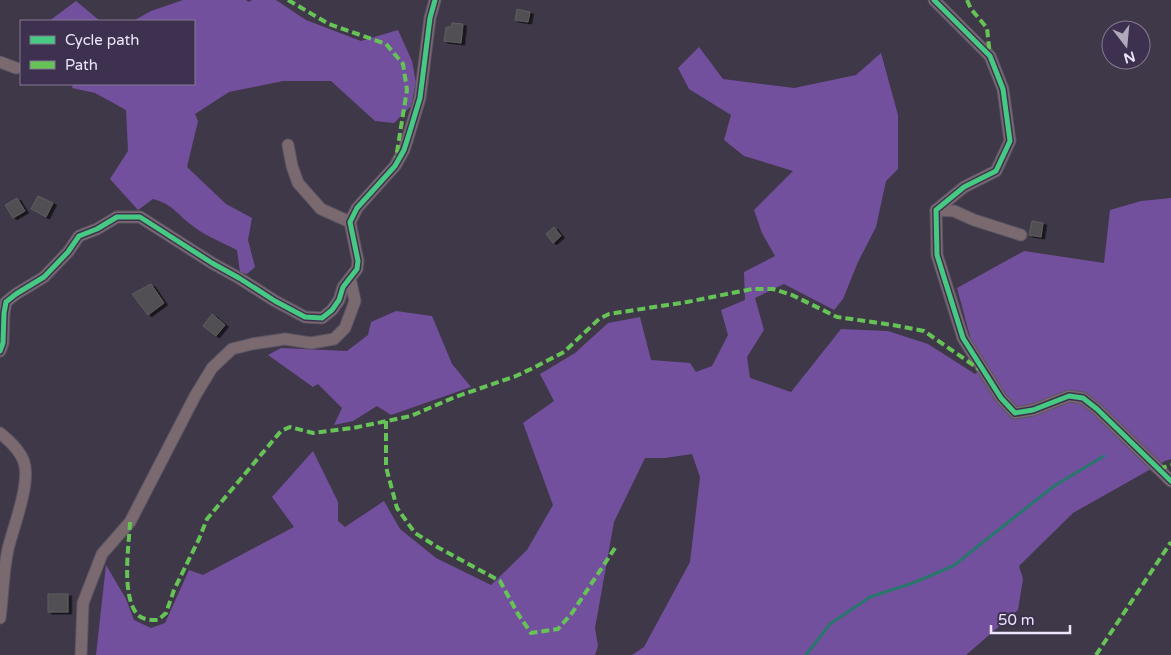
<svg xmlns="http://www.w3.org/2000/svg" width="1171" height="655" font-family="'Varela Round',sans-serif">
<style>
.forest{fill:#73509d}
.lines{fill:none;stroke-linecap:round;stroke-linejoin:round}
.stream{stroke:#29766d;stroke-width:3}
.building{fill:#515052;stroke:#5e5d5d;filter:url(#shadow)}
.minor-casing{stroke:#5b5563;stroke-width:13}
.minor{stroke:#7b6970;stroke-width:11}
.quiet{stroke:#66c356;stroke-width:4;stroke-dasharray:8 4;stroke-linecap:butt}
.cycleway-casing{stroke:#3e314f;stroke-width:8}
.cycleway{stroke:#46c982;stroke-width:5}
</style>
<defs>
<filter id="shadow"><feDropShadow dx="3.5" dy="2" stdDeviation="0" flood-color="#0009"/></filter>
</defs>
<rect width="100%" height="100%" fill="#3f3848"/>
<g class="forest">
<path d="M183,0H246L249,2L252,0H276L306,20L361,41L398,30L412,61L416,83L411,106L394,123L375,121L331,81H283L229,92L195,114L198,121L187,167L226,204L252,218L248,240L255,267L247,274L240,272L237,250C221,242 203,235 189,223C175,212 172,204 153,199L138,210L110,179L128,151L126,110L95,93L72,88L73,84H194V21H133L151,11Z"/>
<path d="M76,1L100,21H49Z"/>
<path d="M699,47L723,79L794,88L856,75L881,53L898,115V169L886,181L876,227L858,262L843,299L834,310L784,284L755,298L764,330L747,357L750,378L791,392L841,329L888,331L928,344L975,374L987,364L971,340L957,288L1024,251L1104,263L1110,210L1141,201L1171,198V459L1165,461L1073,513L1019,566L1023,579L1018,610L966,655H632L644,647L690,562L700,477L692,454L665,458H645L614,522L595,628L598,646L595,655H96L106,565L126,599L134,620L151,628L165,623L189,570L203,575L294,527L272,497L313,451L338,502V521L345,527L384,501L400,529L436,558L491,585L527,550L553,505L523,423L554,401L540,374L575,353L608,323L640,317L651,360L690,363L696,372L712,366L728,335L721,310L745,300L744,272L775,256L762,233L754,210L793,171L744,156L724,140L731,115L689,89L678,68Z"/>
<path d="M396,311L432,316L452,364L471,387L391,415L377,406L353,421L334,425L342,408L318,384L313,387L268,355L281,348L347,351L368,335L371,322Z"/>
</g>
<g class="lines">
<path class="stream" d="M806,655L830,624L870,597L913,583L953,566L1054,486L1104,456"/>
</g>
<g class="building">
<path d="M517,9L530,12L528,22L515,20Z"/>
<path d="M452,23L463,24L461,43L444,41L446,27H451Z"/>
<path d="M38,196L53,203L46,217L31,209Z"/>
<path d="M17,198L25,211L13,218L5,205Z"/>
<path d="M1032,221L1043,223L1041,237L1029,235Z"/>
<path d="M554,227L561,236L553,243L546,234Z"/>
<path d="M151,284L164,303L148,315L132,294Z"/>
<path d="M212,314L225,325L216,336L203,326Z"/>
<rect x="48" y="594" width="20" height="18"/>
</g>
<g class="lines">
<g class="minor-casing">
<g id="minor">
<path d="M934,0L990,56L1003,89L1010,141L996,171L964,187L936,210L937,255L963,338L1001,398L1015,413L1033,410L1069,396L1083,398L1097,409L1171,481"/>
<path d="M0,62L16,68"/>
<path d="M288,145L292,166L298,183L321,209L350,222"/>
<path d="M936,210L954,211L974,220L1021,235"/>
<path d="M0,351L3,343L4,313L6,302L16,294L44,277L68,252L79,236L97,229L117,217H140L212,263L239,278L275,301L305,317L322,318L332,310L339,300L343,287L357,269L358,261L350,222L357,208L395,166L404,150L410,131L420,98L430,18L435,0"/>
<path d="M0,433C10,441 20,450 24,462C31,483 13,528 8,549C3,572 3,596 0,618"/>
<path d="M81,655L83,603L102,554L130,522L195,396L212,368L232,349L252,344L285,339L311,343L334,339L345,328L355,301L350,278"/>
</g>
</g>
<use href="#minor" class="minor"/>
<g class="quiet">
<path d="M288,0L329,24L386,44L403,64L407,90L396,158"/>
<path d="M967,0L971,9L987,28L990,56"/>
<path d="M386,421V467L397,508L415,533L439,548L500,581L518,614L531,633L558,629L572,613L615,548"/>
<path d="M1159,469L1171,465"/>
<path d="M130,522C129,546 121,594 137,614C142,620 150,620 158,620L166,613L174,590L199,539L207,519L281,431L290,427L313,433L353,428L411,416L455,397L516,376L533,368L564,352L599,319L609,314L687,302L752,289H773L792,295L837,317L893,325L924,331L979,369"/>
<path d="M1096,655L1171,542"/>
</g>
<g class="cycleway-casing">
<g id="cycleway">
<path d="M934,0L990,56L1003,89L1010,141L996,171L964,187L936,210L937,255L963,338L1001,398L1015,413L1033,410L1069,396L1083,398L1097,409L1171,481"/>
<path d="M0,351L3,343L4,313L6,302L16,294L44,277L68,252L79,236L97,229L117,217H140L212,263L239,278L275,301L305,317L322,318L332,310L339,300L343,287L357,269L358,261L350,222L357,208L395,166L404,150L410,131L420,98L430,18L435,0"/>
</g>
</g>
<use href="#cycleway" class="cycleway"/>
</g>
<rect x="20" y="20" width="175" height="65" fill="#3e314f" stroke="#847993"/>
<rect x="30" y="36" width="25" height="8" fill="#46c982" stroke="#847993"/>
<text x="65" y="45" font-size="15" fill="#ede5f9">Cycle path</text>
<rect x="30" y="61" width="25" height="8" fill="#66c356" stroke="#847993"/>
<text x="65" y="70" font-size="15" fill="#ede5f9">Path</text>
<g transform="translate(1126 45) rotate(164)"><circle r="24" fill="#3e314f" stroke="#847993"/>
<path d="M0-4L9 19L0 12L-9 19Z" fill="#b0a8bb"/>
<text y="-8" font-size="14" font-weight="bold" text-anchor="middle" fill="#ede5f9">N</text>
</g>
<path d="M991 625v8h79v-8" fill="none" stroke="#ede5f9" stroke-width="2.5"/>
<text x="998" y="625" font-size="15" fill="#ede5f9" stroke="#3e314f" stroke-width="4" paint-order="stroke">50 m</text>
</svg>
